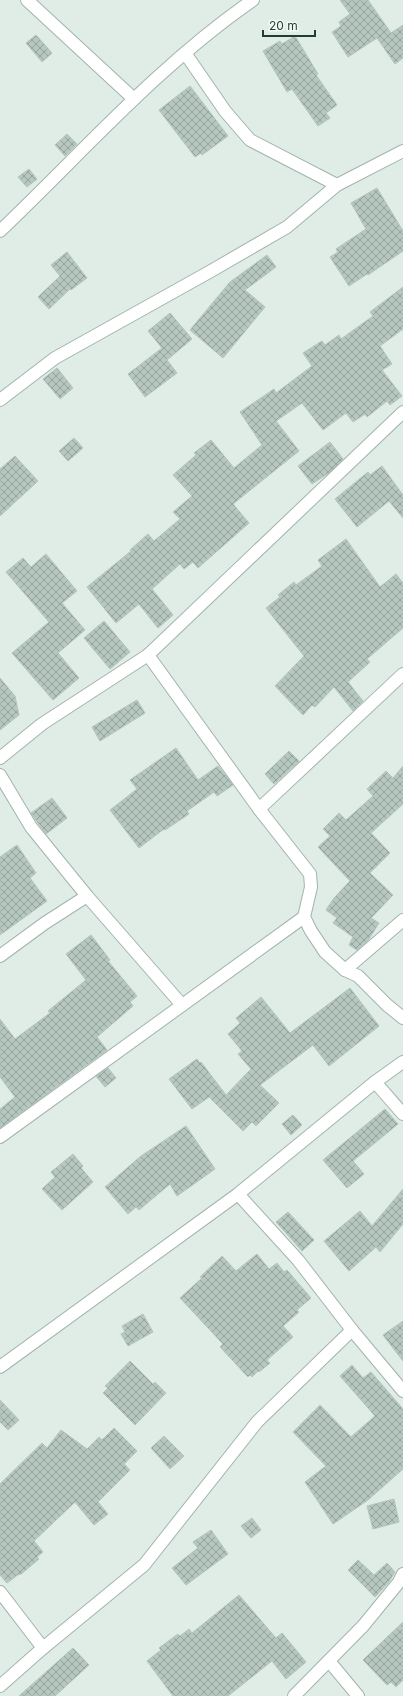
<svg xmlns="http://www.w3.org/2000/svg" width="403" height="1696" font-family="Inter,sans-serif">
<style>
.building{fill:url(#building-cross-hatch);stroke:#b2c6bd}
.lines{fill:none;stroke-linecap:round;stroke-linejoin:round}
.street-casing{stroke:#a2b4ad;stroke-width:14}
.street{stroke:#fff;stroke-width:12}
</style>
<defs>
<pattern id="building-cross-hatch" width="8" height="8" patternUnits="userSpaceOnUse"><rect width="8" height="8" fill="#b5c7bf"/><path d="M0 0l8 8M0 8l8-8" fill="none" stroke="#93a39c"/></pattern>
</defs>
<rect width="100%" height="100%" fill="#e0ece6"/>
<g class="building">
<path d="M340,0H368L391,33L403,25V58L395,64L377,38L348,57L332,32L341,26L339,22L350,14Z"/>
<path d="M36,35L52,53L42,62L26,43Z"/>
<path d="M295,36L318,74L316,75L337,105L326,113L330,118L318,126L292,89L287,92L263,51L280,41L282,44Z"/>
<path d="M190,86L228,136L202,155L201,153L195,157L159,110Z"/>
<path d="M67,134L77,144L65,156L55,145Z"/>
<path d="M29,169L37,179L27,187L18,177Z"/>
<path d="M377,188L403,231V251L368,275L367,274L349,286L330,257L338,252L336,249L366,229L351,203Z"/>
<path d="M67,252L87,278L71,290L70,289L49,309L38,297L60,276L51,265Z"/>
<path d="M267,255L276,267L245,290L265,307L223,358L190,330L230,282Z"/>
<path d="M403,287V329L380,346L392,364L382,370L402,396L390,405L387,401L367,417L365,414L353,422L346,413L323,430L302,403L276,421L299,451L233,504L249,523L198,568L193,562L184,569L180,564L152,589L173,615L158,628L139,604L116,623L87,587L131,551L130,550L148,534L154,541L180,519L173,512L192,496L173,475L196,455L194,453L211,440L234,468L262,445L240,412L274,389L276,393L312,366L303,353L322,341L325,345L339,335L341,339L373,316L370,312Z"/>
<path d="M170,313L192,339L167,360L177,373L145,397L128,374L162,348L148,331Z"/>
<path d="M57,368L73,388L60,399L43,379Z"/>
<path d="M74,438L83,448L68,461L59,451Z"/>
<path d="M330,442L343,459L330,472L312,484L298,466Z"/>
<path d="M15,456L38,481L0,516V469Z"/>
<path d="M382,466L403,495V518L389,501L357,527L335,499L368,472L370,475Z"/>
<path d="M346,539L380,587L396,574L403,583V628L367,659L370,662L348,682L363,701L353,711L334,687L315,707L312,705L303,715L275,686L304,656L266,608L280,597L278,595L294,582L296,585L322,566L318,560Z"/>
<path d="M46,554L77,591L62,603L85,630L58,653L79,678L53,700L12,653L49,622L6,572L23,558L31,567Z"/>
<path d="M104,621L130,652L110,669L84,638Z"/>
<path d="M0,678L15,696L19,715L0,730Z"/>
<path d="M137,700L145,713L100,741L92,727Z"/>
<path d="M176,748L198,780L218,766L233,785L217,796L214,792L187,811L189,814L165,830L164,829L139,848L110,810L137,789L130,780Z"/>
<path d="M289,751L299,761L274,784L265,774Z"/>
<path d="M403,766V804L371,833L390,853L370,873L393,895L371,918L379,923L369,939L357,950L349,945L353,937L333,923L337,918L326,910L334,898L350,881L318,847L330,836L323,829L339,813L346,820L373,796L367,789L386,771L393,778Z"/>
<path d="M52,798L67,818L46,834L31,813Z"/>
<path d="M17,845L36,873L30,878L47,901L0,935V857Z"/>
<path d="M91,935L110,960L108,961L137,996L130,1002L133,1006L97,1037L107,1050L0,1128V1109L15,1097L0,1077V1019L15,1039L50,1013L48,1011L86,980L66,954Z"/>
<path d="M350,988L379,1026L329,1066L313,1045L260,1085L279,1103L256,1126L252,1122L243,1131L209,1097L192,1109L169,1079L197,1059L200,1063L201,1062L226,1095L251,1069L238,1054L242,1051L228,1034L240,1023L236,1018L261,997L290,1033Z"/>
<path d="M108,1068L116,1078L105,1087L96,1076Z"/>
<path d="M385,1109L398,1124L353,1161L364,1174L347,1188L323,1160Z"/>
<path d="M293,1115L302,1125L291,1135L282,1124Z"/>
<path d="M186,1126L215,1169L177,1196L170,1184L139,1210L136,1207L128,1214L105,1187L141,1156Z"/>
<path d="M73,1154L83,1166L81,1168L93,1182L62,1210L42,1189L55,1177L51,1172Z"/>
<path d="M403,1189V1224L380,1252L376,1247L349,1271L324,1241L360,1211L372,1226Z"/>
<path d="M288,1212L314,1240L302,1251L276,1222Z"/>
<path d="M257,1254L269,1269L277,1263L284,1272L287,1270L311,1298L297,1310L299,1312L283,1326L293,1337L267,1360L270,1363L259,1372L258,1371L252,1377L250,1375L248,1377L220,1347L223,1344L180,1298L202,1278L200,1277L222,1256L236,1271Z"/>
<path d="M143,1314L153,1332L128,1346L121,1334L125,1332L122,1326Z"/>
<path d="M403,1321V1361L383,1335Z"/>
<path d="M130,1361L153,1384L155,1382L166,1393L135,1425L103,1393L108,1388L105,1386Z"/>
<path d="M352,1365L363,1378L371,1372L403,1409V1469L368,1500L333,1524L305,1482L326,1466L293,1432L320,1405L351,1437L375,1416L340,1376Z"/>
<path d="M0,1400L19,1420L8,1430L0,1422Z"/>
<path d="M114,1428L137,1451L124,1464L130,1470L98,1502L108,1514L94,1525L75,1502L34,1541L43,1552L37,1557L39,1559L20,1575L19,1574L7,1583L0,1575V1484L42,1443L47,1448L61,1430L87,1449L99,1437L102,1440Z"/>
<path d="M164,1436L184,1456L170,1469L151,1448Z"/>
<path d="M394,1499L399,1522L373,1529L367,1506Z"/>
<path d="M252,1518L261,1530L251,1538L241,1526Z"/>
<path d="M211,1530L228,1554L186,1585L172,1568L198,1548L193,1542Z"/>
<path d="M358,1560L374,1575L387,1563L395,1572L388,1583L375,1597L348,1570Z"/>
<path d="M239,1595L276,1638L282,1633L306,1662L286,1679L272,1661L228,1696H173L147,1661L161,1650L159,1648L178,1634L180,1636L189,1629L192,1633Z"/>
<path d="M403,1622V1680L396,1687L391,1682L387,1685L363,1660Z"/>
<path d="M73,1648L89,1665L55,1696H19Z"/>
</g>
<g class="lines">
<g class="street-casing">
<g id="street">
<path d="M27,0L134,99"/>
<path d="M185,53L225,111L250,140L337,185"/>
<path d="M0,231C83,152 159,65 253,0"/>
<path d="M0,400L55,358L211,271L287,227L337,185L403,151"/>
<path d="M148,655L259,809L310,874L311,887L304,917L311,931L325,952L345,970L358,976L387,1005L403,1018"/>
<path d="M0,758L42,724L148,655L403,412"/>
<path d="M0,775L31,827L87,896L182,1005"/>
<path d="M259,809L403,674"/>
<path d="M0,956L45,923L87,896"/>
<path d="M345,970L403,920"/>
<path d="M375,1082L403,1114"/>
<path d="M0,1137L304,917"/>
<path d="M238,1194L298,1260L352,1330L403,1391"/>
<path d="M0,1367L238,1194L375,1082L403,1062"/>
<path d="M0,1592L43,1648"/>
<path d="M329,1661L358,1696"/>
<path d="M0,1686L43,1648L144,1565L257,1422L352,1330"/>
<path d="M294,1696L363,1626L399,1582L403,1574"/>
</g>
</g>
<use href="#street" class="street"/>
</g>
<path d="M263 30v6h52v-6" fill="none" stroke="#1f3d34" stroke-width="2"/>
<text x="269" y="30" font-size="12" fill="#1f3d34" stroke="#f0f8f4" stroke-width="3" paint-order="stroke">20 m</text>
</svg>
